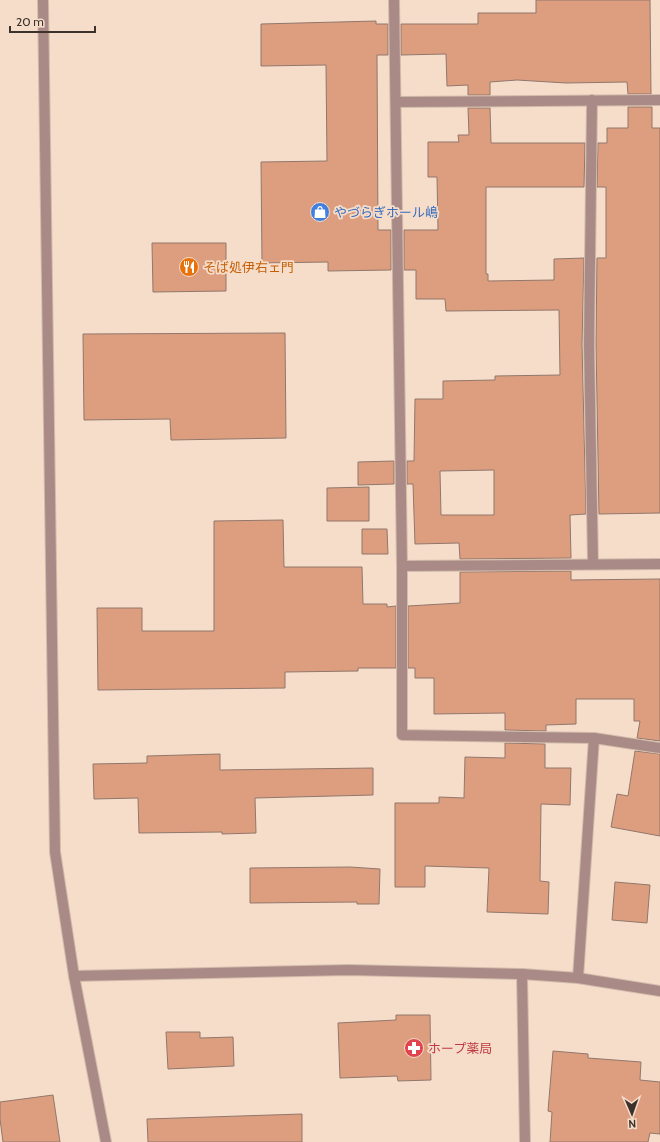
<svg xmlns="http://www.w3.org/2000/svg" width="660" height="1142" font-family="Cabin,'Noto Sans JP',sans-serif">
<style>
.building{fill:#dd9e80;stroke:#91776b;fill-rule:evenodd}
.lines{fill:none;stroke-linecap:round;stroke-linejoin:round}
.minor-casing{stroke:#d1bbaa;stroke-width:12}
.minor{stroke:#aa8a87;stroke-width:10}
.labels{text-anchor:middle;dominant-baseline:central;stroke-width:3.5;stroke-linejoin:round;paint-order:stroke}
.shop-label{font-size:13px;fill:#366cbe;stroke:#f6ddca;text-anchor:start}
.food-label{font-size:13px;fill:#c56008;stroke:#f6ddca;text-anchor:start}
.health-label{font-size:13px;fill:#be3a42;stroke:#f6ddca;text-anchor:start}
</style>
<rect width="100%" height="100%" fill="#f6ddca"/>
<g class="building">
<path d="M536,0H650L651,94H628L627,82L566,83L517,80L490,82V95H468V85L447,86L446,54L401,55V24H478V13H536Z"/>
<path d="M376,21V24H388V55H377L378,230H391V270L328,271V262L262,263L261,162L327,161L326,65L261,66V24Z"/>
<path d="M628,107H652V128H660V513L599,514L596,344L597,258H606V187H597L598,143H607V128H628Z"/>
<path d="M468,108H490L491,143H585L584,187H486V274H488V281L554,280V259L584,258L582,344L586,514L570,515L571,558L460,559L459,543L415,544L413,484H407V461H414L415,399H443V381L495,380V376L560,375L559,310L446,311L445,299H416V270H404V230H438L437,177H428V142H459L458,135H469ZM494,470V515H441L440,471Z"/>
<path d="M152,243H226V291L153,292Z"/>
<path d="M285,333L286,438L171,440L170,419L84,420L83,334Z"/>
<path d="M394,461V484L358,485V462Z"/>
<path d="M369,487V521H327V488Z"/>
<path d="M283,520L284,567H362L363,604H387V607L396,606V668H358V671L285,672V688L98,690L97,608H142V631H214V521Z"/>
<path d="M362,529H387L388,554H362Z"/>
<path d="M571,571V580L660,579V741L637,738L640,721H634V699H576V724L546,725V731L505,730V713L434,714V678H415V668H408V606L460,603V572Z"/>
<path d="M505,743L545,744V768H571L570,805L541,804L540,881L549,882L548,914L487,912L489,868L425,866V887H395V803H439V797L464,798L465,757L505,758Z"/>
<path d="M635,751L660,754V836L611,827L617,794L628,796Z"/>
<path d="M220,754V770L373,768V795L255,798L256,833L222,834V832L139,833L138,798L94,799L93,764L147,763V756Z"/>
<path d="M350,867L380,869L379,904H357V902L250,903V868Z"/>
<path d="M615,882L650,885L647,923L612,920Z"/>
<path d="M396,1015H430L431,1080L398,1081L397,1076L340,1078L338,1023L396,1020Z"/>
<path d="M166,1032H200V1038L233,1037L234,1066L168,1069Z"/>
<path d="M553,1051L588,1054V1058L641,1062L640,1080L660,1082V1134L650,1133L648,1142H550L552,1112L548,1111Z"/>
<path d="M53,1095L60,1142H3L0,1119V1102Z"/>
<path d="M302,1114V1142H148L147,1119Z"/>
</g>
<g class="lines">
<g class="minor-casing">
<g id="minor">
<path d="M43,0L55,852L74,976L106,1142"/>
<path d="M394,0L402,566V735L594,738L660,748"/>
<path d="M592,100L589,344L593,564"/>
<path d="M396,102L660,100"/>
<path d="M402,566L660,564"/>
<path d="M522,974L525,1142"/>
<path d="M74,976L349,970L522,974L578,978L660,991"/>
<path d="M578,978L594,738"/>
</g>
</g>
<use href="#minor" class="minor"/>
</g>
<defs>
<g id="shop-disc" transform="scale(1)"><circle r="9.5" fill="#3f7fe0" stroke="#f6ddca"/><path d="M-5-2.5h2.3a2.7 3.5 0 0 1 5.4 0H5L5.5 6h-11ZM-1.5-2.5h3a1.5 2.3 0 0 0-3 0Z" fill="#fff"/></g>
<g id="restaurant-disc" transform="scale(1)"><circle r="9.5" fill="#e8710a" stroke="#f6ddca"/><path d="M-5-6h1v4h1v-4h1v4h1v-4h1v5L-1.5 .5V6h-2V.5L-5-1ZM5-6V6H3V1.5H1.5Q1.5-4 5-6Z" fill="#fff"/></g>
<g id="pharmacy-disc" transform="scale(1)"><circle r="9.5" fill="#e0444e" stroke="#f6ddca"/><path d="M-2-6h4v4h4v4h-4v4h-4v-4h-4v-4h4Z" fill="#fff"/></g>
</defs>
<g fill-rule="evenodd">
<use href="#shop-disc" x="320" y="212"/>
<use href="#restaurant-disc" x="189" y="267"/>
<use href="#pharmacy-disc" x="414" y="1048"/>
</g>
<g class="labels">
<g class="shop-label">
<text x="334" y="212">やづらぎホール嶋</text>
</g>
<g class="food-label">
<text x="203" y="267">そば処伊右ェ門</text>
</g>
<g class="health-label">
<text x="428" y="1048">ホープ薬局</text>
</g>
</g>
<g transform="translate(632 1114) rotate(178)" stroke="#f6ddca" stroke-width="3" paint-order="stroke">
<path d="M0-3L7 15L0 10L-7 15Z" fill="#3c322b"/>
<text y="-6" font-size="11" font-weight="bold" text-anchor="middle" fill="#3c322b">N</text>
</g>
<path d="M10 26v6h85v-6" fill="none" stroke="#3c322b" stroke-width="2"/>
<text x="16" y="26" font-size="12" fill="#3c322b" stroke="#f6ddca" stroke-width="3" paint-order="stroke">20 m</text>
</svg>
